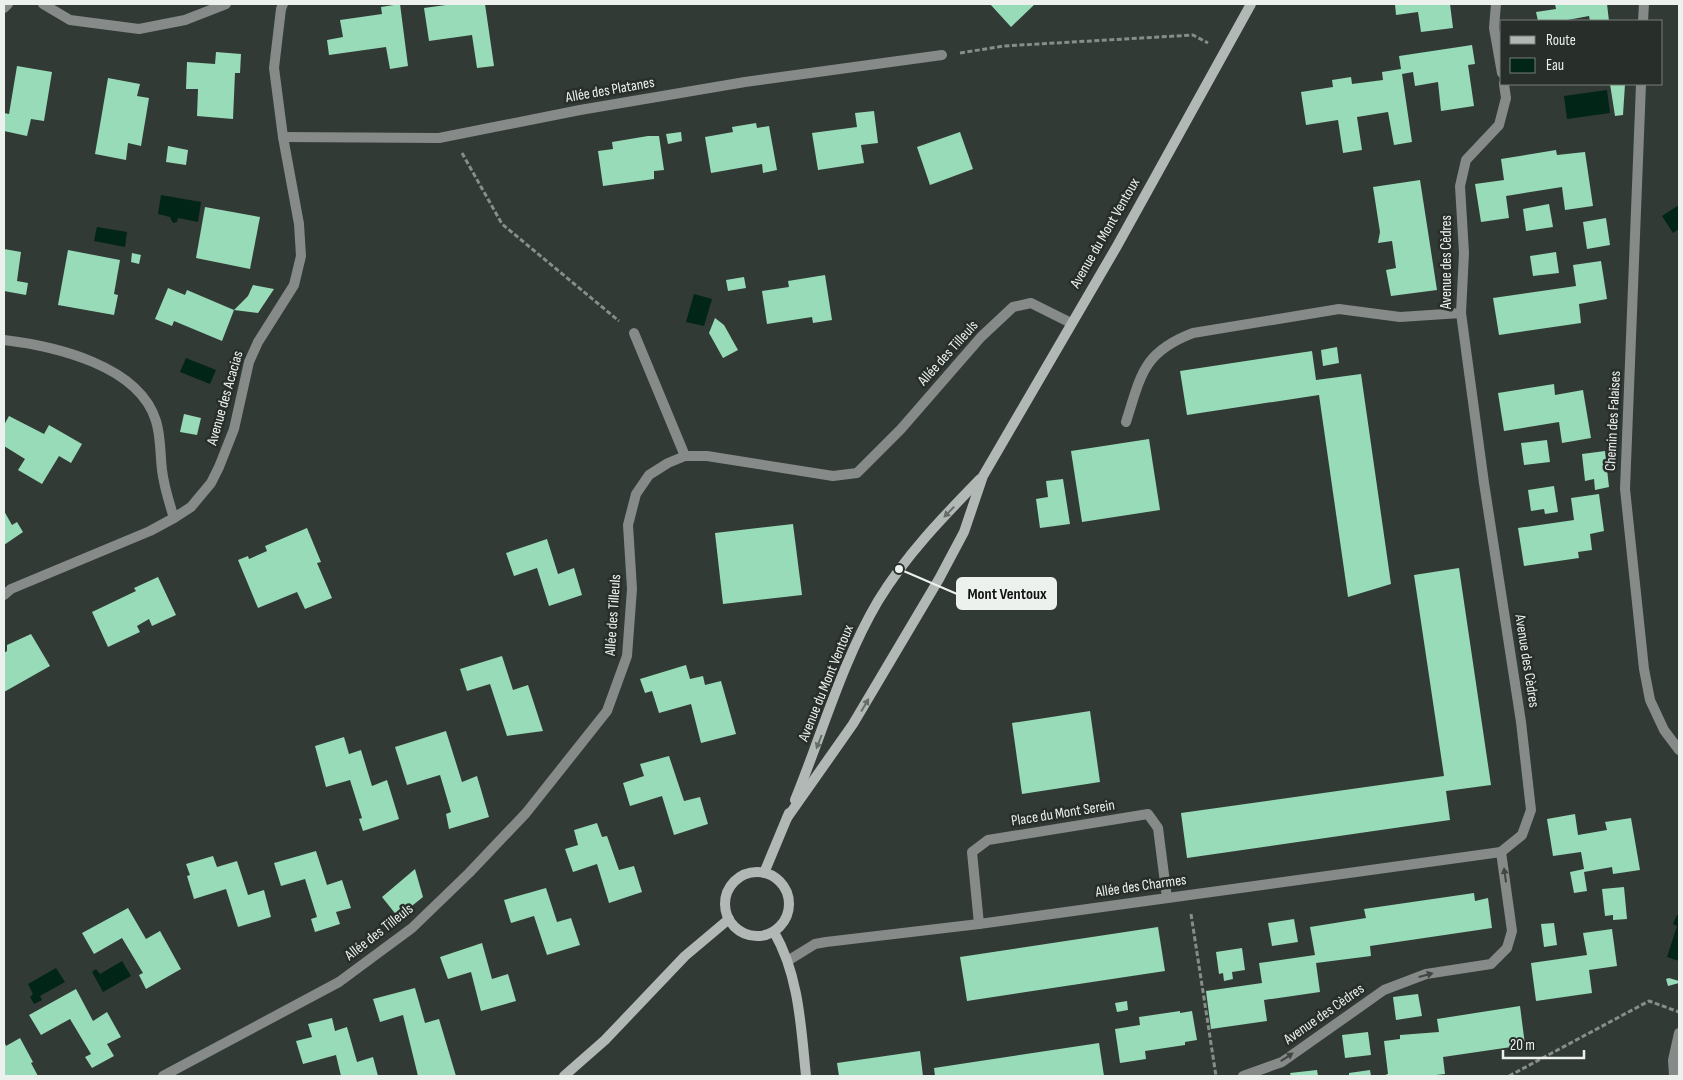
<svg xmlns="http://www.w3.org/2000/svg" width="1683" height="1080" font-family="'Sofia Sans Condensed',sans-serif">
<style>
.water{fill:#012516}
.building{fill:#98dbb8}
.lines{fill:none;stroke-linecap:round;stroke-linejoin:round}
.path{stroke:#878d89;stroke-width:3;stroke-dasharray:5 2.5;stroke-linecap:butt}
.lane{stroke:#868a88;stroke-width:10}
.street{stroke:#868a88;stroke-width:10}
.secondary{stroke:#b2b8b5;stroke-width:10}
.oneway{fill:#666d69}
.oneway2{fill:#404642}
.labels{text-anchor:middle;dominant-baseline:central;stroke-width:5;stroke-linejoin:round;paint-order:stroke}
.street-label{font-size:15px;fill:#ecf1ee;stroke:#282f2b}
.leader{fill:none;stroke:#ecf1ee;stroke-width:2}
.callout-dot{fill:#ecf1ee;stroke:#282f2b;stroke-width:2}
.callout{fill:#ecf1ee;stroke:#ecf1ee;stroke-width:2}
.callout-label{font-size:16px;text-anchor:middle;font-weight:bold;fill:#111}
</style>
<rect width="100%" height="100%" fill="#323a35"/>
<g class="water">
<path d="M1607,90L1610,113L1567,119L1564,96Z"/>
<path d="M161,195L201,202L198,222L178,218L177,222L173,223L170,217L158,214Z"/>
<path d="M1679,205V229L1673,233L1662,216Z"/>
<path d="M97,227L127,232L125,247L94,241Z"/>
<path d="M694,294L712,299L704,326L686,322Z"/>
<path d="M186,358L216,370L210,384L180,372Z"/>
<path d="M1677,915H1679V961L1667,957L1677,926L1673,924Z"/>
<path d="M122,961L131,976L103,992L92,972L96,969L100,974Z"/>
<path d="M56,968L65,982L40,996L42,1000L34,1004L30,997L33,994L28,984Z"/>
</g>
<g class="building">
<path d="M400,4L408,66L390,69L386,47L329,55L327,40L343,37L340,20L382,14L381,7Z"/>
<path d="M453,4H485L494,66L477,68L472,35L429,41L424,8Z"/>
<path d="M990,4H1035L1011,27Z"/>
<path d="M1395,4H1450L1453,28L1421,32L1418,12L1396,15Z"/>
<path d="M1555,4H1607L1609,21H1590L1589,16L1562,21H1538L1536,12L1556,9Z"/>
<path d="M1472,45L1475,64L1468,65L1474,106L1441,111L1438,82L1415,86L1413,72L1402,74L1412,142L1394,145L1388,112L1357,117L1362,150L1343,153L1338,120L1306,125L1301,92L1333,87L1332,80L1351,77L1352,84L1383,80L1382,72L1401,69L1399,56Z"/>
<path d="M216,52L241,54L240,73H235L233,119L197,116L198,89H186L187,62L215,64Z"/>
<path d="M17,66L52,72L44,121L31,119L27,136L4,131V113L9,114Z"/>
<path d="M108,78L140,84L137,96L149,98L141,146L128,143L126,160L95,154Z"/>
<path d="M1610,84H1625L1623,115L1615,116Z"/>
<path d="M874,111L878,143L861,145L864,163L818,170L812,133L857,127L855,113Z"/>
<path d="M756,123L757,128L769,126L777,170L763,173L762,164L711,173L705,137L733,132L732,127Z"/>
<path d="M681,132L682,141L668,144L666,134Z"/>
<path d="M960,132L973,169L930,185L917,147Z"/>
<path d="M648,136H659L664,170L654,171V179L603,186L598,151L613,149L612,142Z"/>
<path d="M168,146L188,150L186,165L166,162Z"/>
<path d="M1556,150L1557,155L1585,152L1593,206L1565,210L1562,187L1506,196L1509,218L1481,222L1475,184L1504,180L1501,159Z"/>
<path d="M1420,180L1437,290L1391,296L1386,270L1396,268L1392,241L1378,243L1380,232L1373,187Z"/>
<path d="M1549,204L1553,227L1526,231L1523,209Z"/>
<path d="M205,207L260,217L250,269L196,258Z"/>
<path d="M1606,218L1610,245L1587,249L1583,222Z"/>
<path d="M4,249L21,252L17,281L28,283L26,295L4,291Z"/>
<path d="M68,250L120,260L114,294L118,295L114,315L58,305Z"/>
<path d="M1556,252L1559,273L1533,276L1530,256Z"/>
<path d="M132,253L141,255L139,264L131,262Z"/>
<path d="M1601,261L1607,299L1579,304L1581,323L1499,335L1493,298L1576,286L1573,265Z"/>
<path d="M825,275L832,320L813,323L812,317L767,324L762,291L789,287L788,281Z"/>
<path d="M744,277L746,288L728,291L726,280Z"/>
<path d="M253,285L274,289L258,313L234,310L222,341L174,321L172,326L155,319L168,288L185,295L187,290L234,310L248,296Z"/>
<path d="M715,318L724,325L738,350L723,358L709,333Z"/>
<path d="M1337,347L1339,363L1323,366L1321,350Z"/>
<path d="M1312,351L1316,380L1361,374L1391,584L1348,597L1319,395L1187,415L1180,371Z"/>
<path d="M1554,384L1555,395L1583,390L1591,438L1562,443L1559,422L1504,431L1498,393Z"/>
<path d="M184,414L201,418L197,435L180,432Z"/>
<path d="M9,416L44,434L49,425L82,444L71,463L59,456L42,484L18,470L25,459L4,446V425Z"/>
<path d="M1149,439L1160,510L1082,522L1071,451Z"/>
<path d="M1547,440L1550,462L1524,465L1521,443Z"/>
<path d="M1605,451L1609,487L1595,490L1594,479L1585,481L1582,454Z"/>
<path d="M1063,479L1070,524L1040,528L1036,499L1048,497L1046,481Z"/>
<path d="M1554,486L1558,512L1545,514L1544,509L1531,511L1528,490Z"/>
<path d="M1599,494L1604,531L1590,534L1592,550L1578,552L1579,558L1524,566L1518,528L1574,520L1571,498Z"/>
<path d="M4,511L12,525L17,522L23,532L4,545Z"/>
<path d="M793,524L802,595L723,604L715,533Z"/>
<path d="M307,528L321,562L317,563L332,598L305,609L297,592L258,608L238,560L248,556L249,559L267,551L265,546Z"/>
<path d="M547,539L558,574L574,568L582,595L549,606L537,568L514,576L506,553Z"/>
<path d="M1459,568L1491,785L1446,791L1450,820L1187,858L1181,813L1444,776L1414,575Z"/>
<path d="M158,577L176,615L152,626L149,619L137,626L140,632L108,647L92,612L136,591L134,588Z"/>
<path d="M31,634L50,666L4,692V653L7,651V645Z"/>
<path d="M502,656L513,690L528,685L543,731L507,736L490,684L467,691L460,669Z"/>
<path d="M686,665L690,679L703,676L705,685L721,681L736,734L701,743L691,704L659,713L652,691L645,693L640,679Z"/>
<path d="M1090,711L1100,782L1022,794L1012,723Z"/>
<path d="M446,731L462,782L477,776L489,817L449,829L446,814L451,812L440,775L407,785L395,747Z"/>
<path d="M344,737L349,754L361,750L372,786L387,780L399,819L363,831L359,819L362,818L350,780L326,787L315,746Z"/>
<path d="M669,756L684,801L700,797L708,824L674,835L662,796L630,806L623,783L644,776L640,764Z"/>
<path d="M1575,814L1578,835L1607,830L1605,822L1631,818L1640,870L1613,874L1612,867L1584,872L1587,891L1574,893L1570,872L1584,869L1581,852L1553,856L1547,819Z"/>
<path d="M597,823L602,837L607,836L619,870L634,866L642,892L609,903L597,864L573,872L565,849L578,845L574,830Z"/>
<path d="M316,851L327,885L342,880L351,908L336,912L340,924L315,932L311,919L317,917L305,879L281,886L274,863Z"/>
<path d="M213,856L217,867L237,861L248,895L264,890L271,917L238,927L226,889L194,899L187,876L190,875L186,864Z"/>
<path d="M415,869L423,897L398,917L382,897Z"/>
<path d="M1624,887L1627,919L1613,920V915L1605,916L1602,889Z"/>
<path d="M546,888L557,922L571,918L580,945L547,955L534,916L511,923L504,900Z"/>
<path d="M1474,893L1475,901L1488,898L1492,928L1370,946L1371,956L1316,963L1320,992L1264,1000L1267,1021L1211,1029L1206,991L1262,983L1259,963L1315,955L1310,927L1366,918L1364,909Z"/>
<path d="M128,908L146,939L160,931L181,969L146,989L139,975L143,973L122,938L94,954L82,933Z"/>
<path d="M1294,919L1298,942L1272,946L1268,923Z"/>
<path d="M1554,923L1557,945L1544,947L1541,924Z"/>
<path d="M1158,927L1165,971L967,1001L960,957Z"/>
<path d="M1612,929L1617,966L1589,970L1592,993L1536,1001L1531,963L1587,955L1583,933Z"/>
<path d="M482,943L492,979L508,974L516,1001L481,1011L471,972L448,979L440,957Z"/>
<path d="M1242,948L1245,970L1232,972L1233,979L1224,981L1223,973L1219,974L1216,952Z"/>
<path d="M1669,978L1679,981V983L1668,986L1666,979Z"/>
<path d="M415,988L425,1023L439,1019L456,1076H418L403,1015L380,1022L373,999Z"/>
<path d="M76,989L93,1021L107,1012L121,1037L107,1044L114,1056L92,1068L85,1057L91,1054L70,1019L41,1035L29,1015Z"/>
<path d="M1418,994L1422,1016L1396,1020L1393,997Z"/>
<path d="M1127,1001L1128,1010L1117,1012L1115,1003Z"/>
<path d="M1520,1006L1525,1045L1443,1057L1445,1074L1427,1076H1382L1388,1074L1384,1041L1400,1039V1035L1439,1032L1437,1019Z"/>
<path d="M1180,1011V1013L1192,1011L1197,1040L1185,1042V1045L1145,1051L1146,1059L1120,1063L1115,1029L1140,1025L1139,1017Z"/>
<path d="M332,1018L335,1031L347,1027L357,1062L373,1057L378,1076H341L336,1055L303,1064L296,1041L312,1037L308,1024Z"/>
<path d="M1368,1032L1371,1055L1345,1058L1342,1035Z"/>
<path d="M20,1038L33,1062L31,1063L38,1076H4V1041L6,1046Z"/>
<path d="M1099,1043L1104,1076H935L934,1068Z"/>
<path d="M920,1051L923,1076H839L837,1063Z"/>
<path d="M1317,1070L1318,1076H1291L1290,1073Z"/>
<path d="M1370,1070L1371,1076H1349V1073Z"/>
</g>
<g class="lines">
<g class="path">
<path d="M960,53L1004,46L1193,35L1208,43"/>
<path d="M462,153L502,224L619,321"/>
<path d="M1191,914L1216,1076"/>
<path d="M1509,1076L1649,1001L1679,1012"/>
</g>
<path class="lane" d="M634,333L685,456"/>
<g class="street">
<path d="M43,4L70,20L139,29L185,20L226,4"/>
<path d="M1496,4L1494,28L1502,73"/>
<path d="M4,8L8,4"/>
<path d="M1643,21L1644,4"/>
<path d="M1641,84L1625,489L1644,669L1650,700L1664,730L1679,750"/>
<path d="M283,137L439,138L580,110L745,82L942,55"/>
<path d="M4,340C54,346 139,365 156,421C161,437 160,453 162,470C164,487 169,502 174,518"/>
<path d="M1126,422C1141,375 1143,352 1193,333L1339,309L1400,317L1461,313"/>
<path d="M4,595L11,589L150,531L174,518L191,507L211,483L219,467L234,429L249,362L258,342L294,285L301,256L299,224L283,137L274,68L281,9L283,4"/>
<path d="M1501,852L1522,835L1531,810L1521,722L1484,483L1461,313L1464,253L1460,186L1466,160L1499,125L1506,98L1504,84"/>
<path d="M979,924L972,852L988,840L1148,814L1158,828L1167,898"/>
<path d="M789,960L815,944L826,942L979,924L1501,852"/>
<path d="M163,1076L339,982L412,928L469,873L526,813L607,711L627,656L632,589L628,525L636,494L649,475L668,463L685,456H707L833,476L857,473L901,429L981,337L1013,307L1031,303L1071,323"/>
<path d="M1243,1076L1282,1062L1384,990L1426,974L1491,964L1507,948L1512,931L1501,852"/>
<path d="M1674,1076L1673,1060L1679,1033"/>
</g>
<g class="secondary">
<path d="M795,800C822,734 842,662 878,601C906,555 943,517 980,479"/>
<path d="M787,818L853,724L939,579L964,532L983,476L1117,246L1251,4"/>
<circle cx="757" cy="904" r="32"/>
<path d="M764,873L789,813"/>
<path d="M774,932C799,975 801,1027 806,1076"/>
<path d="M564,1076L605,1040L685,956L729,919"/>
</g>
</g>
<defs><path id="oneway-solid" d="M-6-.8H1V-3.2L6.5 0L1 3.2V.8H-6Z" transform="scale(1.25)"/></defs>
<g class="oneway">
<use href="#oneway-solid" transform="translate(949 512) rotate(134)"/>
<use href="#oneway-solid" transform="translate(865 705) rotate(-59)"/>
<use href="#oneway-solid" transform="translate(819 742) rotate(111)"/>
</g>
<g class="oneway2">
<use href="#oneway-solid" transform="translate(1505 875) rotate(-98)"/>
<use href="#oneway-solid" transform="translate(1426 975) rotate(-15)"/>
<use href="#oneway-solid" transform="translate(1287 1057) rotate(-34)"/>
</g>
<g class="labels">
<g class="street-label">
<text transform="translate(610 90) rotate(-10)">Allée des Platanes</text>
<text transform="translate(1105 233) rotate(-60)">Avenue du Mont Ventoux</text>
<text transform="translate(1446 262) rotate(-90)">Avenue des Cèdres</text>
<text transform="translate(948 353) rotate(-48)">Allée des Tilleuls</text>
<text transform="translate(225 398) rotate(-74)">Avenue des Acacias</text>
<text transform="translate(1613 421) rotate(-87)">Chemin des Falaises</text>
<text transform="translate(613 615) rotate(-86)">Allée des Tilleuls</text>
<text transform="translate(1527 661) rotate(81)">Avenue des Cèdres</text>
<text transform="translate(826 683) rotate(-68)">Avenue du Mont Ventoux</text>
<text transform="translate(1063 813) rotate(-9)">Place du Mont Serein</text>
<text transform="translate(1141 886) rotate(-8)">Allée des Charmes</text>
<text transform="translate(379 932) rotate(-38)">Allée des Tilleuls</text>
<text transform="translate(1324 1014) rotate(-35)">Avenue des Cèdres</text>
</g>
</g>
<path class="leader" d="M899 569L957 594"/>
<circle class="callout-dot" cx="899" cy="569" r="5"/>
<rect class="callout" x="957" y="578" width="99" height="31" rx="5"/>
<g class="callout-label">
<text x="1007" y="599">Mont Ventoux</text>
</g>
<rect width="1683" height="1080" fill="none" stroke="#ecf1ee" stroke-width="10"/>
<rect x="1500" y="20" width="162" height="65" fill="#282f2b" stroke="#767d79"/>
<rect x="1510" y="36" width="25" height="8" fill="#b2b8b5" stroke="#767d79"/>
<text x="1546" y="45" font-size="15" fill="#ecf1ee">Route</text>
<rect x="1510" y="58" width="25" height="15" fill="#012516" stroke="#767d79"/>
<text x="1546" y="70" font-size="15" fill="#ecf1ee">Eau</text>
<path d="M1503 1050v8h81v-8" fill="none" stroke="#ecf1ee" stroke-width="2.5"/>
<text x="1510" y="1050" font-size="15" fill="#ecf1ee" stroke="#282f2b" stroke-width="4" paint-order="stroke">20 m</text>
</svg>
